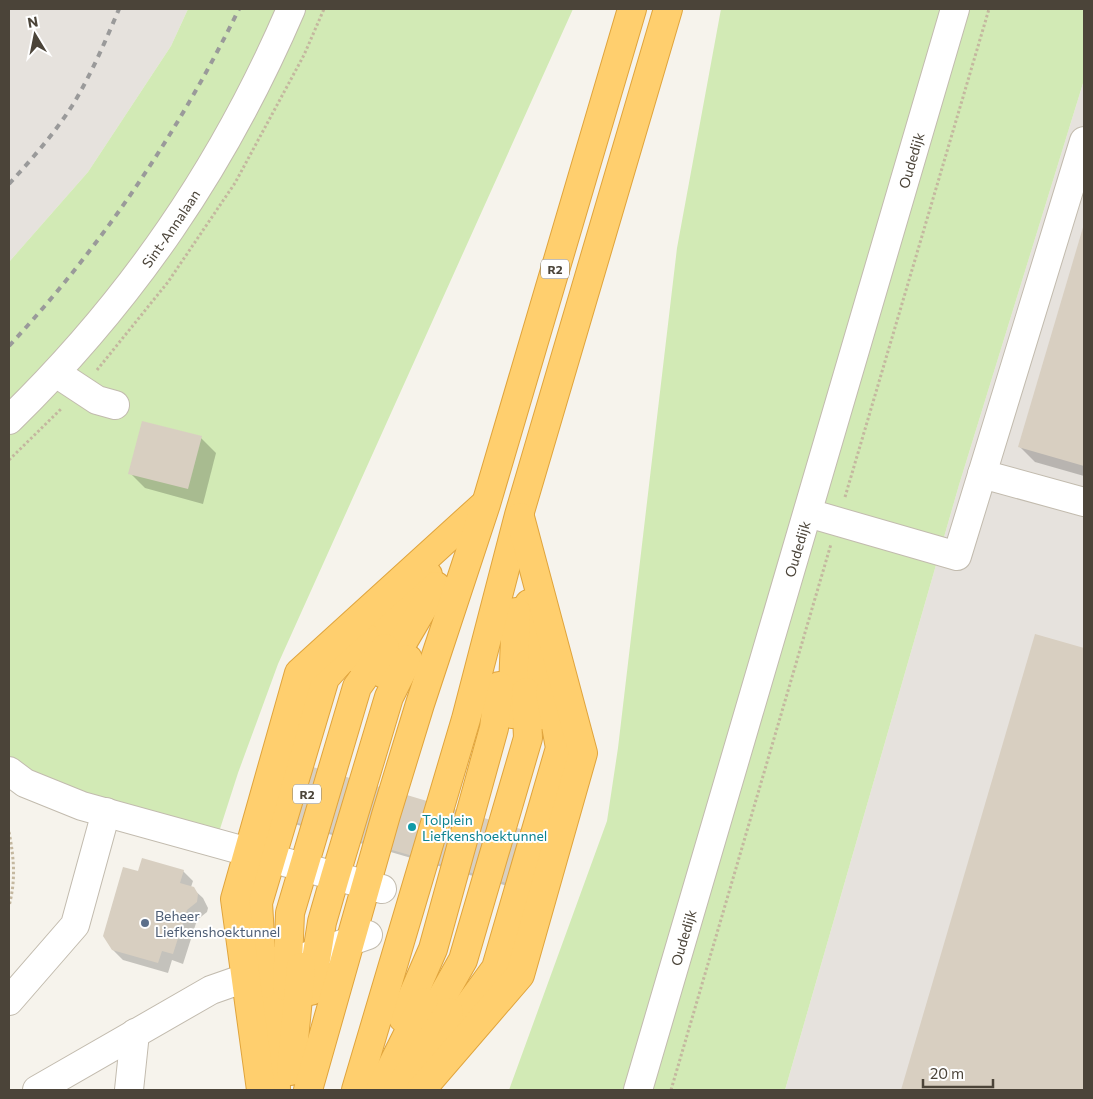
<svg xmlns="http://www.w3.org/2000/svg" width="1093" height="1099" font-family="Commissioner,sans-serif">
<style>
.industrial{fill:#e6e2dd}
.green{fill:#d2eab5}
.shadow{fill:#0003}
.building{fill:#d8cfc1}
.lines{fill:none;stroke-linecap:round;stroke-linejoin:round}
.minor-casing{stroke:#c2bbae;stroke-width:30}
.highway-casing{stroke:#e0a43c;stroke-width:30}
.path{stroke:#c4b79f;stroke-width:3;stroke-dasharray:2.5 2.5;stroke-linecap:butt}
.minor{stroke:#fff;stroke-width:28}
.highway{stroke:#ffcf6e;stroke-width:28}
.rail{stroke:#9a9a9a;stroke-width:4;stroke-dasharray:6 6;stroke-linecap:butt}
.culture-dot{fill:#0f9aa8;stroke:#fff;stroke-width:2}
.service-dot{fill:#5c6f8a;stroke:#fff;stroke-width:2}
.labels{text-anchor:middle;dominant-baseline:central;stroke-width:4;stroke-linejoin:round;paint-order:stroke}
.shield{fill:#fff;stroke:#817c74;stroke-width:1}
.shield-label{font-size:12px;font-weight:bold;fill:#4b4439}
.street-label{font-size:14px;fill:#4b4439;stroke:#fff}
.culture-label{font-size:14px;fill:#0d838f;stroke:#fff;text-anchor:start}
.service-label{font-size:14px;fill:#4e5e75;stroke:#fff;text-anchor:start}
</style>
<rect width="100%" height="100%" fill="#f6f3ec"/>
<g class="industrial">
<path d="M9,9H188L171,46L88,172L9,262Z"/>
<path d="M1084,80V1090H785L959,485Z"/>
</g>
<g class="green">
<path d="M188,9H573L278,664L238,773L219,832C150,814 68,800 9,760V262L88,172L171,46Z"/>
<path d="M721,9H1084V80L959,485L785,1090H509L607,821L618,748L677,248Z"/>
</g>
<g class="shadow">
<path d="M1084,227V476L1035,462L1020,447Z"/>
<path d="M201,438L216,453L203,504L145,488L130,473Z"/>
<path d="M1036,635L1084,649V1090H902Z"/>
<path d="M277,757L549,898L267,816Z"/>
<path d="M183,871L193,881L191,887L203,898L208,908L207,912L197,920L183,964L172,960L168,973L123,960L113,950L139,873Z"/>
</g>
<g class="building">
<path d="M1084,224V466L1018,447Z"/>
<path d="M142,421L202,436L188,489L128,474Z"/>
<path d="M1035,634L1084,648V1090H901Z"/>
<path d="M276,756L561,841L545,894L260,812Z"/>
<path d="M142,858L184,870L180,883L194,887L198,894L197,902L187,910L173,954L162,951L158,963L112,950L103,936L123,867L138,871Z"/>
</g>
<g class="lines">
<g class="minor-casing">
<g id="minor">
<path d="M56,373L97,400L115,405"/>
<path id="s1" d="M9,420C132,300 223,167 291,9"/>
<path d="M982,474L1084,502"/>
<path d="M808,513L957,556L1084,141"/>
<path d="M9,771L25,783L82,806L382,889"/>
<path d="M9,1001L75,925L106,812"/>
<path d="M37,1090L211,990L368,935"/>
<path d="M129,1090L135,1033"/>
<path id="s2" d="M638,1090L955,9"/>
</g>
</g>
<g class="highway-casing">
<g id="highway">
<path d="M529,604L541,715"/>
<path d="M359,660L428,575"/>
<path d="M384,674L436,586"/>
<path d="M512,714L516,612"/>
<path d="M275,961L276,1090"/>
<path d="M263,984L258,903L325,678L364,635"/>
<path d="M287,987L290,913L357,687L385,648"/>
<path d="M311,991L322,922L335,877L389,697L408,659"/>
<path d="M403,1018L433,949L494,728L499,686"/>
<path d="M425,1027L463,960L528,738L526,692"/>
<path d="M447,1035L496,968L560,748L550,692"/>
<path d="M291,1071L301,967"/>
<path d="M261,1090L235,899L299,673L485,504"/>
<path d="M308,1090L386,815L420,704L486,504L632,9"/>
<path d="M356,1090L466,719L519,515L668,9"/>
<path d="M380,1090L424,1002"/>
<path d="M398,1090L449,1012"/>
<path d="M421,1090L520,975L583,753L520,517"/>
</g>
</g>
<g class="path">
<path d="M97,370L168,282L235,183L304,55L324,9"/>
<path d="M9,460L62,408"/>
<path d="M845,497L989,9"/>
<path d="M9,832C14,858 16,880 9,906"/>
<path d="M671,1090L831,544"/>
</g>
<use href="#minor" class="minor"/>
<use href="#highway" class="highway"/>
<g class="rail">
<path d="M9,184C31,160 54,134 72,106C91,75 105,42 119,9"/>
<path d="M9,346C103,245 178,133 239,9"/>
</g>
</g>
<circle class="culture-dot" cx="412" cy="827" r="5"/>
<circle class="service-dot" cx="145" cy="923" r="5"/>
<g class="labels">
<g class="shield">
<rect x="541" y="259.5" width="28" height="19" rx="4"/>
<rect x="293" y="784.5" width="28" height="19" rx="4"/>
</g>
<g class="shield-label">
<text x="555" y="269">R2</text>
<text x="307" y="794">R2</text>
</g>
<g class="street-label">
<text stroke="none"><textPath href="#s2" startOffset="969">Oudedijk</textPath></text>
<text stroke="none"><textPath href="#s1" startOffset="251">Sint-Annalaan</textPath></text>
<text stroke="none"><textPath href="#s2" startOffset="564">Oudedijk</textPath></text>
<text stroke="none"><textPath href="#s2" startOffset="159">Oudedijk</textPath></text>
</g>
<g class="culture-label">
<text x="422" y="819">Tolplein<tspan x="422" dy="16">Liefkenshoektunnel</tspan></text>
</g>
<g class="service-label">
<text x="155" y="915">Beheer<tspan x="155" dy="16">Liefkenshoektunnel</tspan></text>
</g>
</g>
<rect width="1093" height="1099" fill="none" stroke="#4b4439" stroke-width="20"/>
<g transform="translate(35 35) rotate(350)" stroke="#ffffff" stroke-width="4" paint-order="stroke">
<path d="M0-4L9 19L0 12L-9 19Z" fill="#4b4439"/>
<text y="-8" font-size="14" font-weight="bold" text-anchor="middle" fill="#4b4439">N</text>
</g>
<path d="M923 1079v8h70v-8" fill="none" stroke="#4b4439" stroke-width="2.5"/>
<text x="930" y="1079" font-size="15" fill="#4b4439" stroke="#ffffff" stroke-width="4" paint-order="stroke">20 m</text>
</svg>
